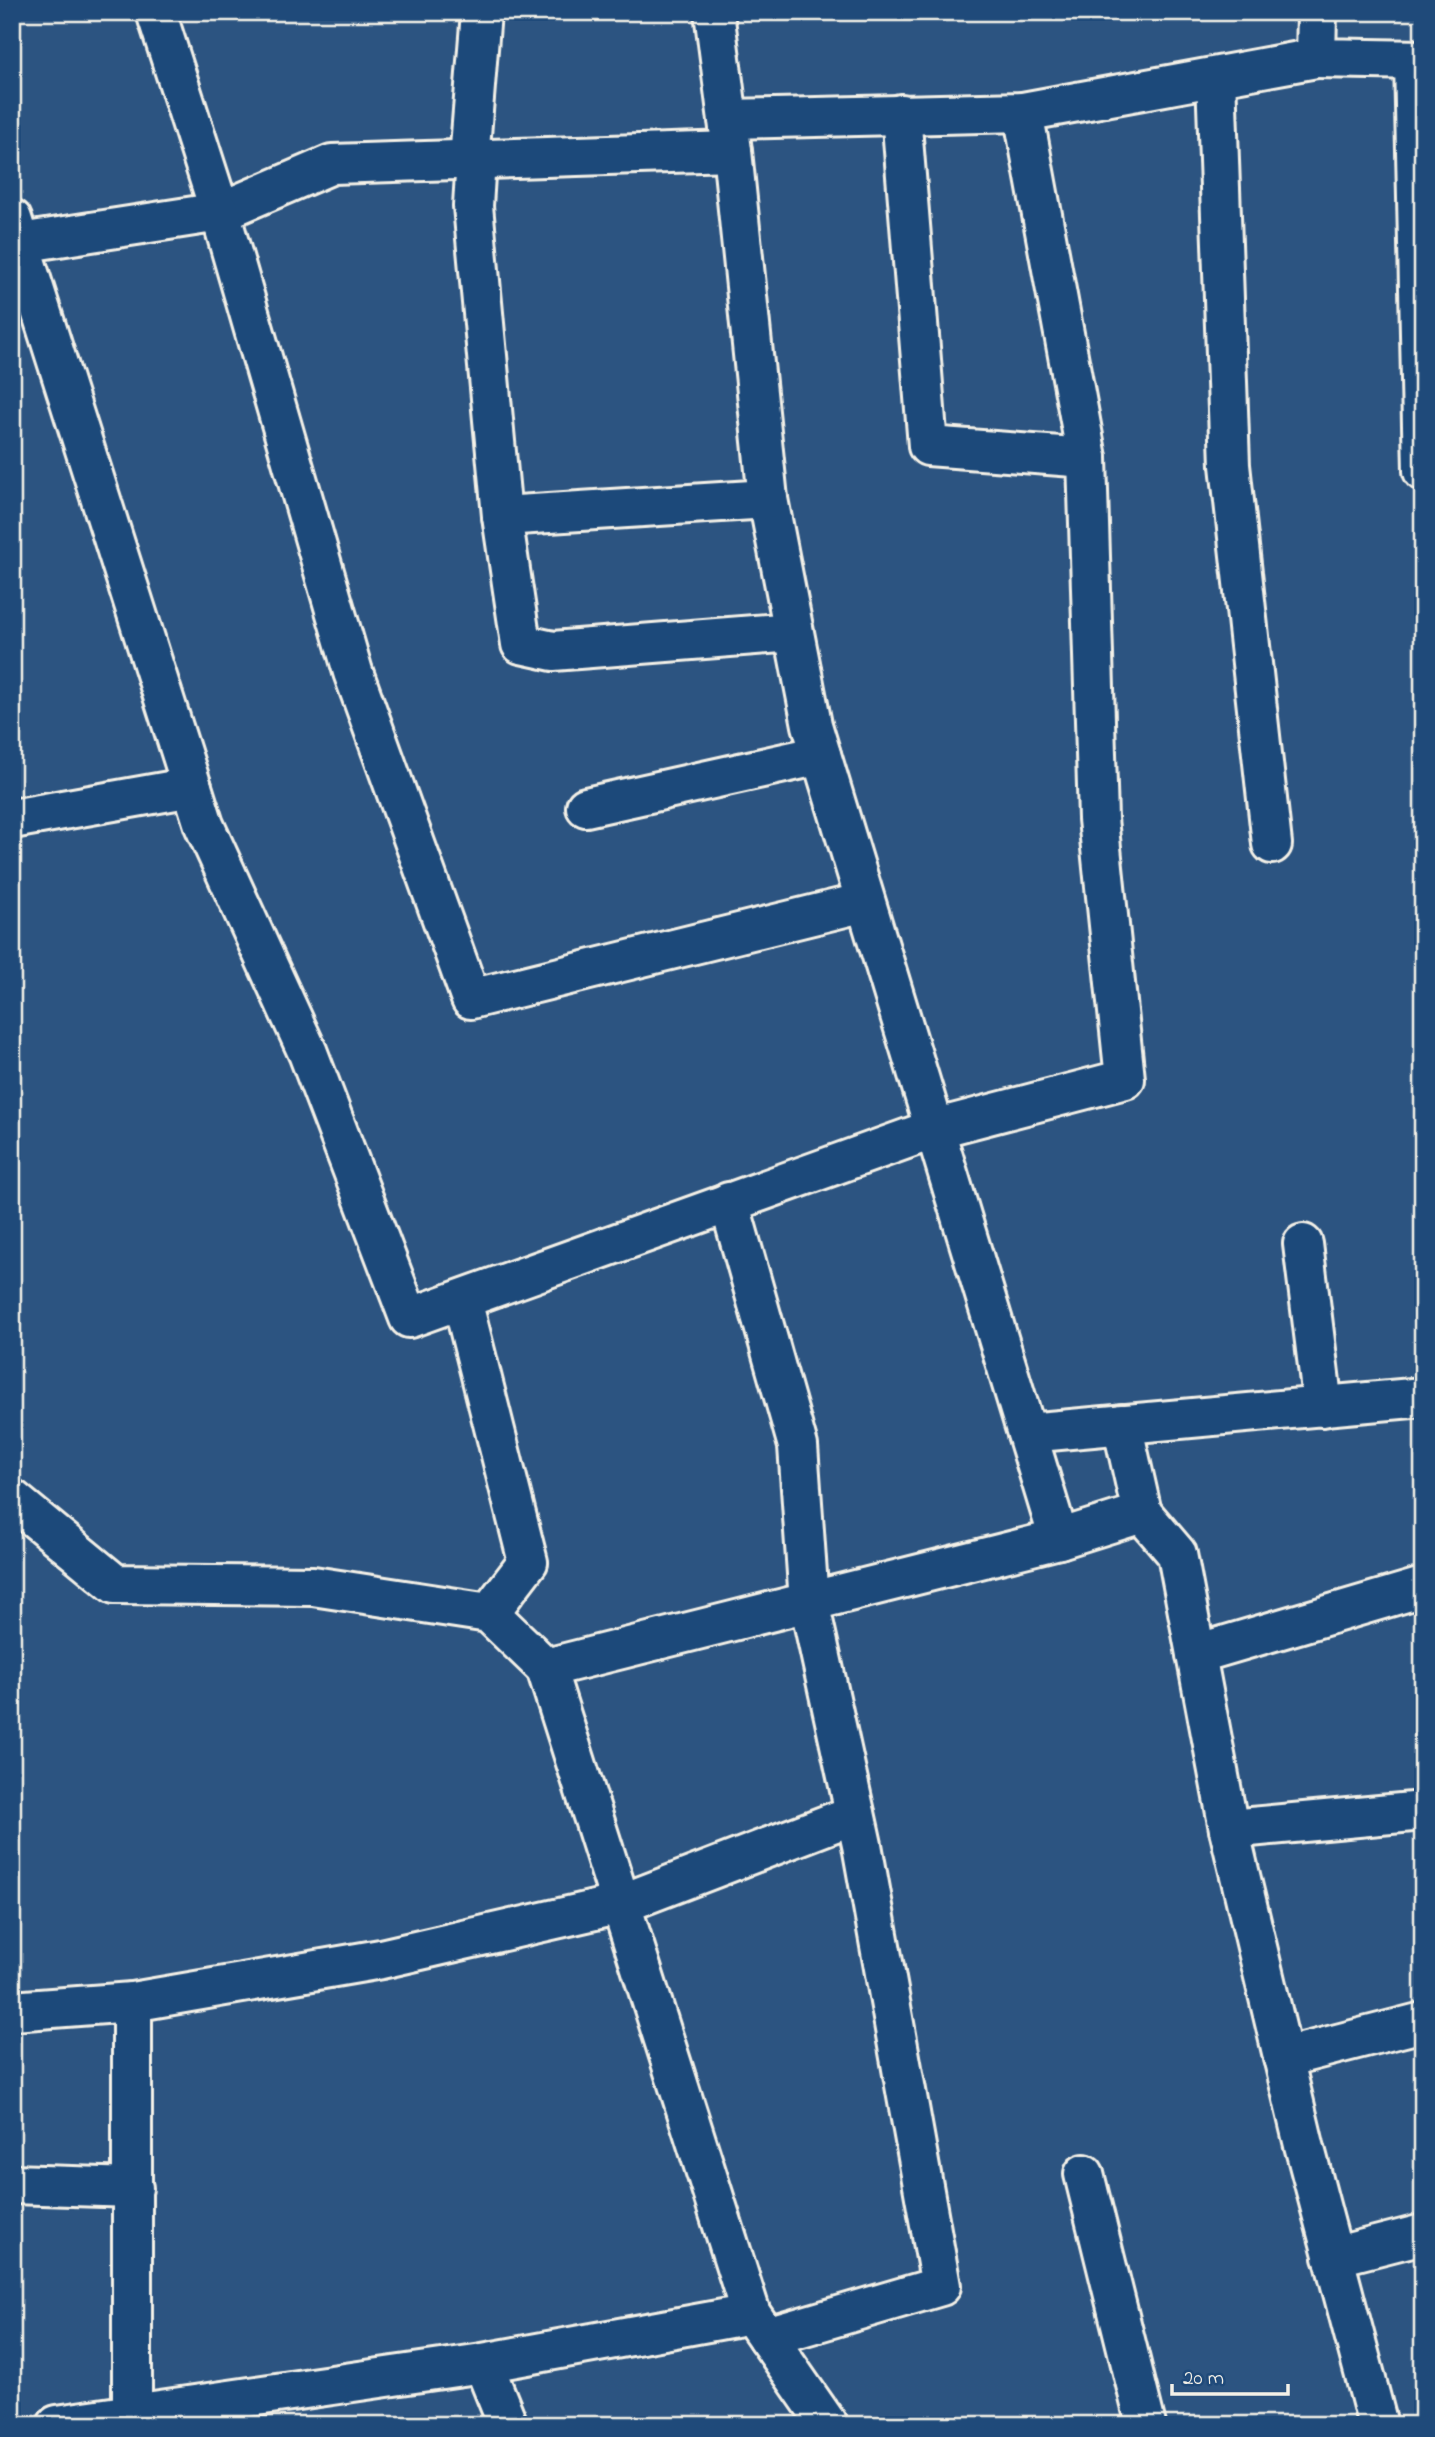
<svg xmlns="http://www.w3.org/2000/svg" width="1435" height="2437" font-family="'Indie Flower',sans-serif">
<style>
.lines{fill:none;stroke-linecap:round;stroke-linejoin:round}
.minor-casing{stroke:#f4f1e8;stroke-width:44}
.minor{stroke:#1f4a7a;stroke-width:38}
</style>
<rect width="100%" height="100%" fill="#2c5481"/>
<filter id="ink" filterUnits="userSpaceOnUse"><feTurbulence type="fractalNoise" baseFrequency=".0143" numOctaves="2"/><feDisplacementMap in="SourceGraphic" scale="14" xChannelSelector="R" yChannelSelector="G"/><feConvolveMatrix kernelMatrix="1 2 1 2 8 2 1 2 1" color-interpolation-filters="sRGB"/></filter>
<g filter="url(#ink)">
<g class="lines">
<g class="minor-casing">
<g id="minor">
<path d="M156,12L220,212L332,164L732,151"/>
<path d="M481,12L469,160L476,159L473,206L502,516L521,644L553,651L793,632"/>
<path d="M714,12L732,151L768,499L812,725L1059,1539L1142,1513L1177,1554L1229,1829L1304,2145L1378,2425"/>
<path d="M1317,12L1316,58L1423,60"/>
<path d="M1414,60L1423,471"/>
<path d="M1216,77L1230,465L1272,844"/>
<path d="M901,114L928,446L1087,458"/>
<path d="M728,119L1023,112L1316,58"/>
<path d="M12,219L204,825L308,1053L409,1318L934,1129L1125,1079L1098,819L1087,458L1023,112"/>
<path d="M20,243L220,212L353,672L471,999L865,902"/>
<path d="M502,516L768,499"/>
<path d="M586,807L821,755"/>
<path d="M12,819L192,787"/>
<path d="M729,1202L798,1446L809,1602L862,1845L941,2286L767,2337"/>
<path d="M1303,1244L1323,1407"/>
<path d="M462,1300L528,1562L489,1613"/>
<path d="M1122,1424L1142,1513"/>
<path d="M1027,1433L1423,1397"/>
<path d="M12,1499L115,1584L313,1586L489,1613L546,1668"/>
<path d="M1196,1654L1423,1587"/>
<path d="M1229,1829L1423,1811"/>
<path d="M132,2002V2414"/>
<path d="M12,2011L132,2002L381,1959L621,1904L855,1814"/>
<path d="M1283,2058L1423,2022"/>
<path d="M1084,2174L1146,2425"/>
<path d="M12,2184L133,2188"/>
<path d="M1333,2257L1423,2234"/>
<path d="M483,2363L751,2314"/>
<path d="M57,2425L483,2363L508,2425"/>
<path d="M828,2425L751,2314L546,1668L1059,1539"/>
</g>
</g>
<use href="#minor" class="minor"/>
</g>
</g>
<rect width="1435" height="2437" fill="none" stroke="#1f4a7a" stroke-width="42"/>
<rect x="21" y="21" width="1393" height="2395" fill="none" stroke="#f4f1e8" stroke-width="2.5" filter="url(#ink)"/>
<path d="M1172 2384v10h116v-10" fill="none" stroke="#f4f1e8" stroke-width="3.5"/>
<text x="1183" y="2384" font-size="21" fill="#f4f1e8" stroke="#1f4a7a" stroke-width="5" paint-order="stroke">20 m</text>
</svg>
